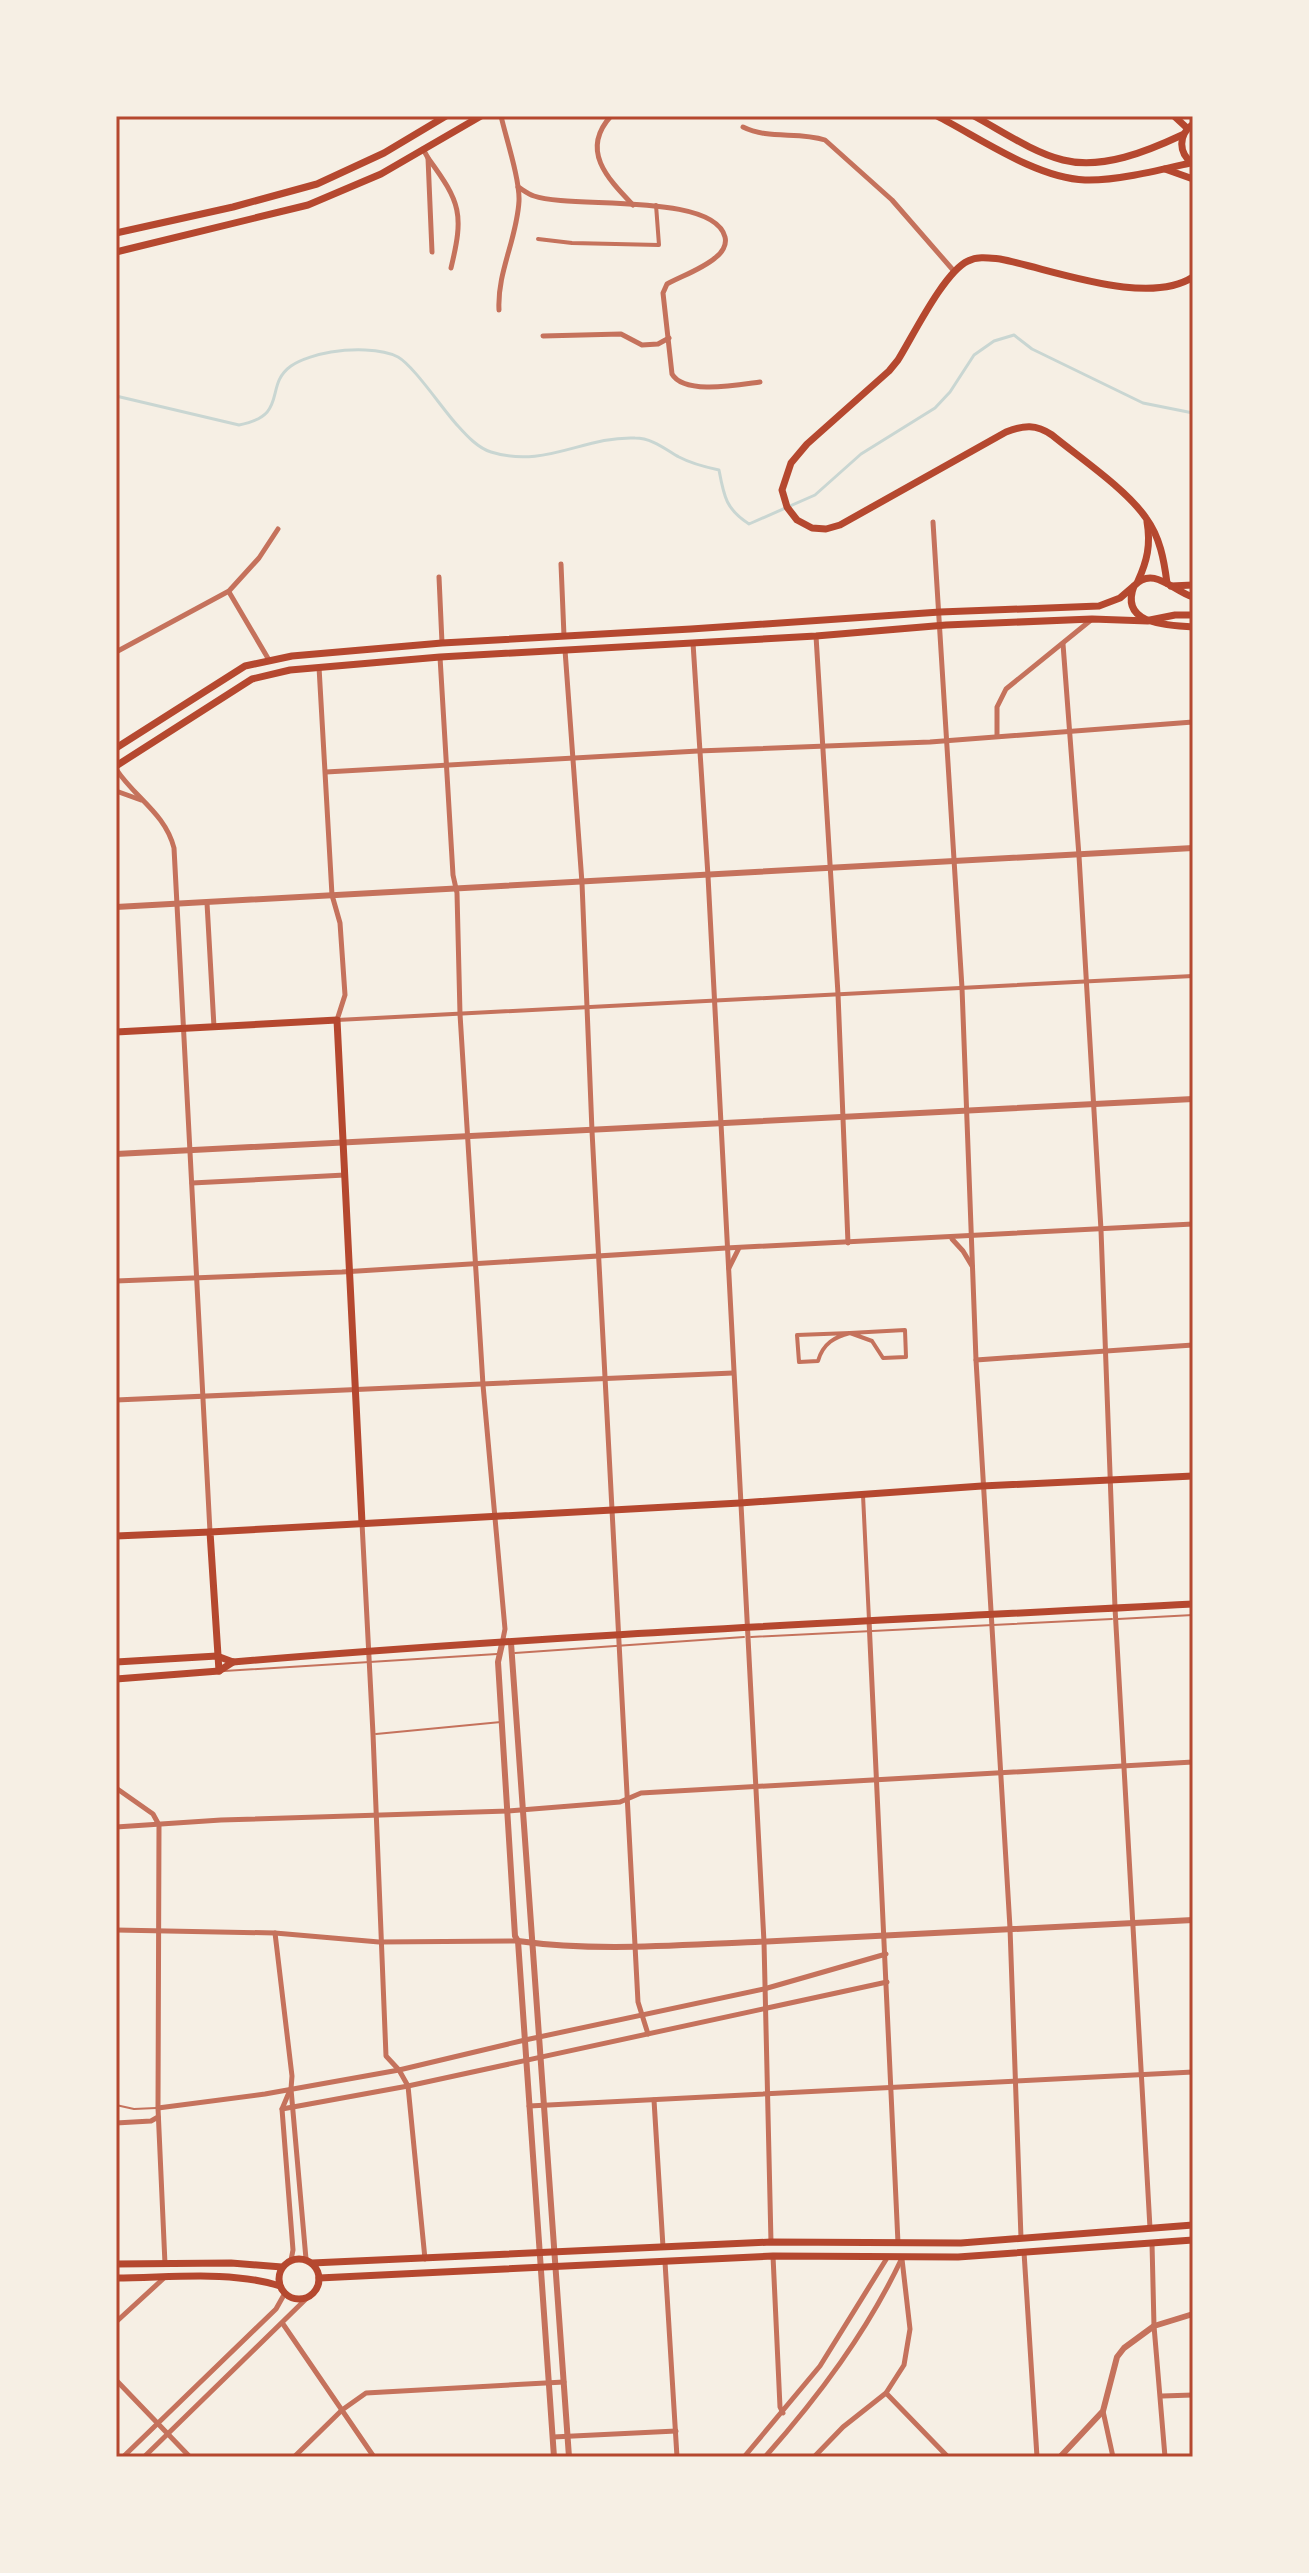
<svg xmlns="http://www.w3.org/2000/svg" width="1309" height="2573" font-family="Manrope,sans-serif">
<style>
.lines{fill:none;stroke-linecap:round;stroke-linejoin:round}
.stream{stroke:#c9d6d2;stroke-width:3}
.service{stroke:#c5725c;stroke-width:2}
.pedestrian{stroke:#c5725c;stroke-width:4}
.minor{stroke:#c5725c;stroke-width:5}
.tertiary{stroke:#c5725c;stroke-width:6}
.secondary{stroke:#b5482f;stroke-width:7}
.primary{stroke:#b5482f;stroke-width:7}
.neatline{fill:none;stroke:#b5482f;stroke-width:3}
</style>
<rect width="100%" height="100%" fill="#f6efe4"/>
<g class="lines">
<path class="stream" d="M116,396L239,425C290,415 263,386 291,366C301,359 319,354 331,352C350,349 381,348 398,357C414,366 443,410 458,426C467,436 478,448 491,452C545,469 583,436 635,438C652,438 665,449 679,457C692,464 705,467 719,470C724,497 726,509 749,524L815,495L861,454L935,408L950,392L974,355L994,341L1014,335L1032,349L1143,403L1193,413"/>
<g class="service">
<path d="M1118,1619L1193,1615"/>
<path d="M751,1637L1112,1619"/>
<path d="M515,1653L744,1637"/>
<path d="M224,1671L497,1654"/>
<path d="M376,1734L501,1722"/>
<path d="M116,2105L134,2109L156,2108"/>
</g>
<g class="pedestrian">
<path d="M538,239L572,243L659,245L656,205"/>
<path d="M337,1020L1193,976"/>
<path d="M905,1330L906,1357L883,1358L872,1341L850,1333Z"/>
<path d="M850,1333C835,1337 823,1343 818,1361L799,1362L797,1335Z"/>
<path d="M863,1495L869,1620"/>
</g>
<g class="minor">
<path d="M611,116C580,150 607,178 633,205"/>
<path d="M743,127C769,140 798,131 825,140L892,200L953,270"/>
<path d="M423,149L428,158L432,252"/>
<path d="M428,158C461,203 464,214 451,268"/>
<path d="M518,187C523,190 528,194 534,196C571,209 714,192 725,237C727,245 722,253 715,258C702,269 682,276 667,284L663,293L672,374C684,395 737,385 760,382"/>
<path d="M499,310C497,272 517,239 519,201C520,180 506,138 501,116"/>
<path d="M543,336L621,334L642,345L658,344L669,338"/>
<path d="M933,522L962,988L976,1360L1010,1928L1021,2238"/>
<path d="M561,564L564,636"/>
<path d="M439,577L442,643"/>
<path d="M229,592L269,660"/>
<path d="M816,636L838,994L848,1243"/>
<path d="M1193,637V653"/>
<path d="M693,643L708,876L764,1942L771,2242"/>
<path d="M1063,644L1079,856L1101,1230L1115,1608L1150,2228"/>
<path d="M565,650L582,883L592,1131L638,2002L648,2034"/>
<path d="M116,652L229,591L259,558L278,529"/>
<path d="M440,657L453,875L457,893L460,1014L483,1385L505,1629L502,1644"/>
<path d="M319,667L332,895L340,923L345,995L337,1020"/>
<path d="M997,736V707L1006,689L1091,620"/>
<path d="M116,769C135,798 165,813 174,848L210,1532"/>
<path d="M326,772L698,751L930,742L1193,722"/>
<path d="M116,791L141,800"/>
<path d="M207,903L214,1027"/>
<path d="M192,1183L345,1175"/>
<path d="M952,1239L963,1251L972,1266"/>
<path d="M729,1268L739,1248"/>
<path d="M116,1281L342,1272L726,1248L1193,1224"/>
<path d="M976,1360L1193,1345"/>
<path d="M116,1400L733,1373"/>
<path d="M362,1523L373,1734L386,2056L399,2070L408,2086L425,2259"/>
<path d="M869,1620L898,2243"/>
<path d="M116,1788L153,1814L159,1825L158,2108L165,2264"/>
<path d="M116,1827L221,1820L508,1811L620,1802L641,1793L1193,1762"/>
<path d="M116,1930L275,1933L379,1942L518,1941"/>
<path d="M275,1933L292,2076L291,2089L306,2259"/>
<path d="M290,2090L282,2109L293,2250L291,2260"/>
<path d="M654,2100L663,2247"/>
<path d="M529,2106L1193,2072"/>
<path d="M158,2108L265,2094L399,2070L525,2040L764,1989L886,1954"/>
<path d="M282,2109L408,2086L887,1982"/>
<path d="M116,2123L151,2121L158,2117"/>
<path d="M1152,2243L1154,2326L1165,2457"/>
<path d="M1024,2252L1037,2457"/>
<path d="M773,2256L780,2407L783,2413"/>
<path d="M665,2262L677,2457"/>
<path d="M116,2322L164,2278"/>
<path d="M283,2324L374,2457"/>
<path d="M116,2380L190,2457"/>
<path d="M886,2393L948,2457"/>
<path d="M1162,2396L1193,2395"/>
<path d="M1103,2411L1113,2457"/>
<path d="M553,2437L676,2431"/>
<path d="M123,2457L276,2309L285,2293"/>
<path d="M144,2457L308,2297"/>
<path d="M294,2457L342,2410L366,2393L564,2382"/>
<path d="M744,2457L820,2366L887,2258"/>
<path d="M765,2457C819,2396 867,2332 902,2258"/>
<path d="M814,2457L843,2427L886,2393L904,2365L910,2329L902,2259"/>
</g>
<g class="tertiary">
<path d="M116,907L1193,848"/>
<path d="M116,1154L1193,1099"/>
<path d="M511,1643L569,2457"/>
<path d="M502,1644L498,1662L515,1936L518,1941L554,2457"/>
<path d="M518,1941C596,1952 677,1945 755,1942C901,1936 1047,1926 1193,1920"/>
<path d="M1060,2457L1103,2411L1117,2357L1124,2348L1154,2326L1193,2314"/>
</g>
<g class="secondary">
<path d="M937,116C980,138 1036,178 1085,180C1116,181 1160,170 1190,163"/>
<path d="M974,116C1002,131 1032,152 1063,160C1102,170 1148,151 1182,135"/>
<path d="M1165,169L1193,179"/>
<path d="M116,233L233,207L317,184L384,153L446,116"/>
<path d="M116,252L308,205L381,174L481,116"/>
<path d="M116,748L245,666L292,656L442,643L691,629L940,612L1099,606L1120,598L1134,586"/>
<path d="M116,766L252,679L290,670L440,657L816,636L946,625L1092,619L1148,621"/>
<path d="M116,1032L337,1020L362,1523"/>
<path d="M116,1536L210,1532"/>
<circle cx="299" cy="2279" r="20"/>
<path d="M312,2263L771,2242L961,2243L1193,2225"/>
<path d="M116,2264L231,2263L282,2267"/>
<path d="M116,2278C169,2278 229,2270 280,2286"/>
<path d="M319,2278L773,2256L958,2257L1193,2240"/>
</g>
<g class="primary">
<path d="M1174,116L1187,128"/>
<path d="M1193,124C1178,135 1178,153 1193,164"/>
<path d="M1138,581C1147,561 1151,545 1147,522"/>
<path d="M1167,583C1164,560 1160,537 1146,518C1126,489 1080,458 1052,435C1036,424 1024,425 1006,432L840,525L826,529L812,528L797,520L787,507L782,490L791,463L807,444L889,371L898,360C913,336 944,272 968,261C978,256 989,258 1000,259C1052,269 1147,307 1193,277"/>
<path d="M1171,586L1193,585"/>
<path d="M1193,597C1173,591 1153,565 1134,586C1119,625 1168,625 1193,627"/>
<path d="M1150,620L1175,615H1193"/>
<path d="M116,1662L217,1656L233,1662C553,1635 873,1621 1193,1604"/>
<path d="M219,1671L210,1532L740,1503L982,1486L1193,1476"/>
<path d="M116,1679L219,1671L233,1662"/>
</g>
</g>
<rect width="1309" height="2573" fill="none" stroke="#f6efe4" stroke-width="236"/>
<rect x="118" y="118" width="1073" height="2337" class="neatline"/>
</svg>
